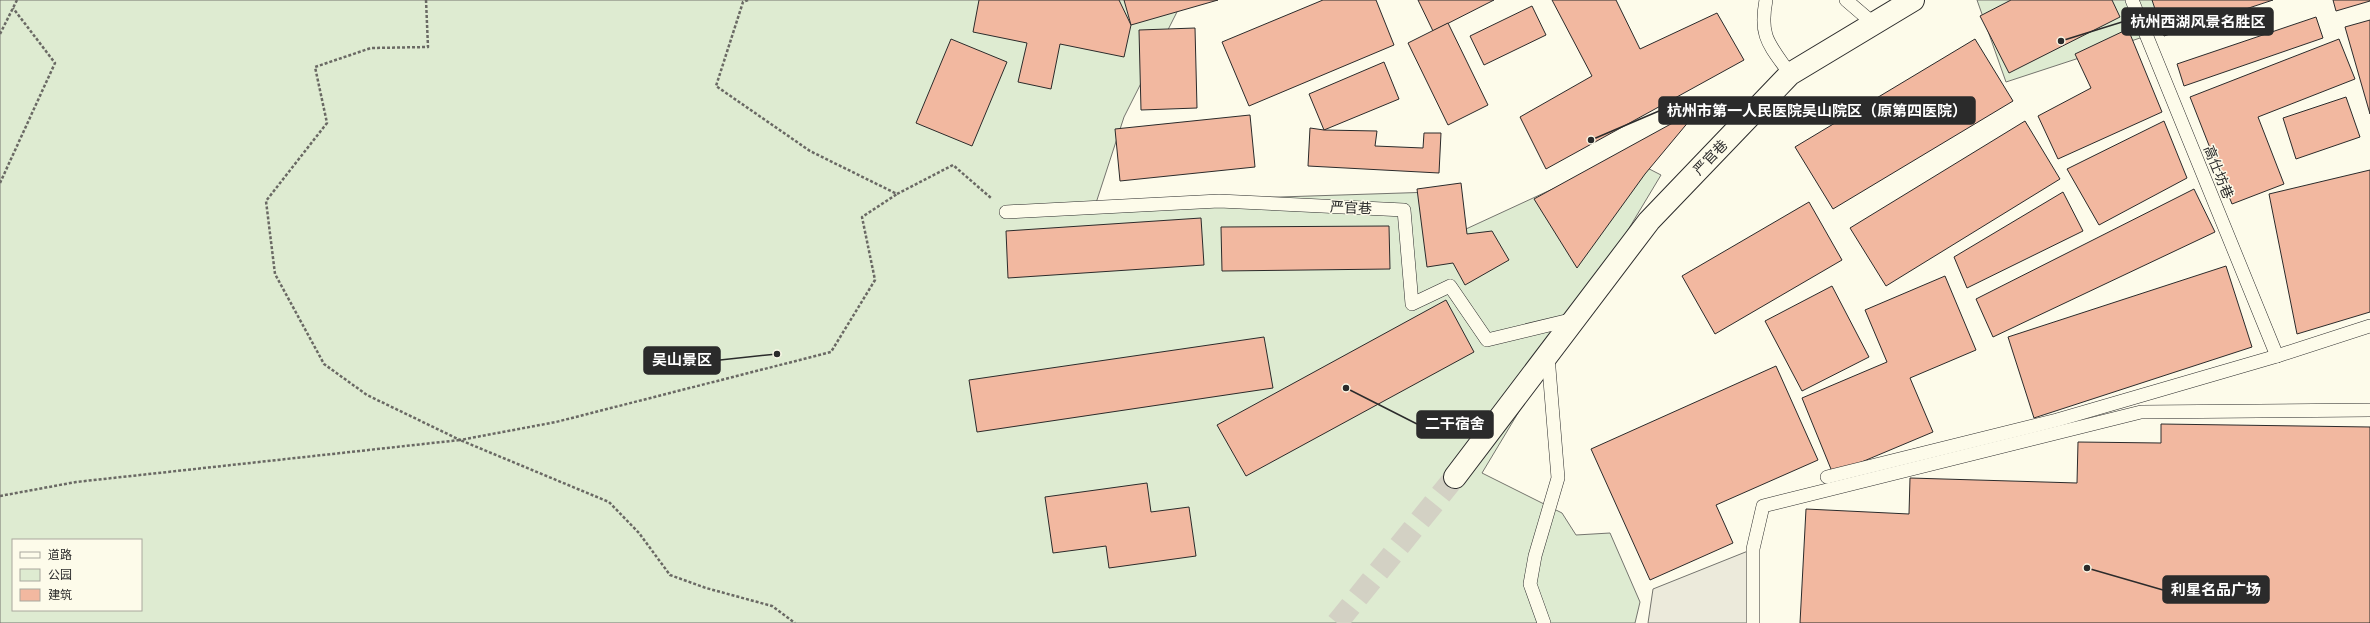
<svg xmlns="http://www.w3.org/2000/svg" width="2370" height="623" font-family="'Golos Text','Noto Sans SC',sans-serif">
<style>
.green{fill:#deebd1;stroke:#74746e;fill-rule:evenodd}
.parking{fill:#eceadb;stroke:#74746e}
.building{fill:#f2b8a0;stroke:#2b2b2b}
.lines{fill:none;stroke-linecap:round;stroke-linejoin:round}
.tertiary-tunnel{stroke:#d3d1c4;stroke-width:22;stroke-dasharray:22 11;stroke-linecap:butt}
.service-casing{stroke:#2b2b2b;stroke-width:14}
.tertiary-casing{stroke:#2b2b2b;stroke-width:24}
.path{stroke:#6a6964;stroke-width:2.5;stroke-dasharray:3 2;stroke-linecap:butt}
.service{stroke:#fdfbea;stroke-width:13}
.tertiary{stroke:#fdfbea;stroke-width:22}
.labels{text-anchor:middle;dominant-baseline:central;stroke-width:3;stroke-linejoin:round;paint-order:stroke}
.street-label{font-size:14px;fill:#2b2b2b;stroke:#fdfbea}
.leader{fill:none;stroke:#2b2b2b;stroke-width:1.5}
.callout-dot{fill:#2b2b2b;stroke:#fdfbea;stroke-width:1.5}
.callout{fill:#2b2b2b;stroke:#2b2b2b;stroke-width:1.5}
.callout-label{font-size:15px;text-anchor:middle;font-weight:bold;fill:#fff}
</style>
<rect width="100%" height="100%" fill="#fdfbea"/>
<g class="green">
<path d="M0,0H1183L1124,117L1096,203L1433,192L1453,235L1624,156L1661,175L1482,473L1562,513L1576,535L1610,533L1640,602L1635,623H0ZM13,540H141V610H13Z"/>
<path d="M1977,0H2256L2006,82Z"/>
</g>
<path class="parking" d="M1753,549V623H1648L1653,589Z"/>
<g class="building">
<path d="M979,0H1119L1131,25L1124,57L1060,44L1051,89L1018,82L1027,43L973,32Z"/>
<path d="M1124,0H1218L1131,25Z"/>
<path d="M1323,0H1376L1394,45L1249,106L1222,42Z"/>
<path d="M1418,0H1494L1433,31Z"/>
<path d="M1552,0H1616L1640,49L1717,13L1744,60L1546,169L1520,117L1592,76Z"/>
<path d="M2011,0H2112L2120,17L2009,73L1980,16Z"/>
<path d="M2152,0H2273L2164,36Z"/>
<path d="M2333,0H2370V1L2336,11Z"/>
<path d="M1532,6L1546,35L1484,65L1470,36Z"/>
<path d="M2316,17L2323,38L2184,86L2177,64Z"/>
<path d="M2370,20V114L2345,27Z"/>
<path d="M1448,23L1488,105L1448,125L1408,43Z"/>
<path d="M1195,28L1197,108L1141,110L1139,30Z"/>
<path d="M2128,29L2162,112L2058,159L2038,116L2091,88L2075,54Z"/>
<path d="M951,39L1007,62L972,146L916,123Z"/>
<path d="M1975,39L2013,101L1833,209L1795,147Z"/>
<path d="M2339,39L2355,79L2258,117L2284,184L2232,204L2190,97Z"/>
<path d="M1384,62L1399,99L1324,130L1309,94Z"/>
<path d="M2346,97L2360,137L2296,159L2283,118Z"/>
<path d="M1700,108L1645,174L1577,268L1534,199Z"/>
<path d="M1250,115L1255,167L1120,181L1115,129Z"/>
<path d="M2025,121L2060,179L1886,286L1850,228Z"/>
<path d="M2164,121L2187,178L2099,225L2067,169Z"/>
<path d="M1310,128L1324,130L1377,131L1375,146L1423,148L1424,133H1441L1439,173L1308,166Z"/>
<path d="M2370,170V312L2297,334L2269,194Z"/>
<path d="M1461,183L1467,234L1492,231L1509,260L1465,285L1453,263L1427,267L1417,189Z"/>
<path d="M2194,189L2215,232L1993,337L1976,299Z"/>
<path d="M2063,192L2083,231L1967,288L1954,257Z"/>
<path d="M1809,202L1842,260L1715,334L1682,276Z"/>
<path d="M1201,218L1204,265L1008,278L1006,231Z"/>
<path d="M1389,226L1390,269L1222,271L1221,227Z"/>
<path d="M2226,266L2252,347L2034,418L2008,337Z"/>
<path d="M1945,276L1976,350L1910,378L1933,432L1833,474L1802,398L1887,362L1865,310Z"/>
<path d="M1832,286L1869,357L1802,391L1765,321Z"/>
<path d="M1446,300L1474,352L1246,476L1217,425Z"/>
<path d="M1264,337L1273,388L977,432L969,380Z"/>
<path d="M1776,366L1818,460L1716,505L1733,543L1650,580L1591,449Z"/>
<path d="M2161,424L2370,427V623H1800L1806,509L1909,514L1910,478L2077,483L2078,442L2161,443Z"/>
<path d="M1147,483L1151,512L1189,507L1196,556L1109,568L1106,546L1053,553L1045,497Z"/>
</g>
<g class="lines">
<path class="tertiary-tunnel" d="M1337,623L1455,477"/>
<g class="service-casing">
<g id="service">
<path d="M1766,0C1759,37 1769,44 1790,74"/>
<path d="M1846,0L1874,24"/>
<path d="M2132,0L2277,356"/>
<path d="M1006,212L1219,201L1404,210L1412,304L1450,286L1487,340L1574,319"/>
<path d="M1827,477L2057,420L2277,356L2370,326"/>
<path d="M1544,623L1530,584L1535,556L1558,478L1548,356"/>
<path d="M1753,623V549L1763,506L2141,412L2370,410"/>
</g>
</g>
<g class="tertiary-casing">
<path id="tertiary" d="M1455,477L1649,221L1790,74L1913,0"/>
</g>
<g class="path">
<path d="M426,0L428,47L371,48L315,67L327,123L266,201L275,274L324,364L367,395L460,440L556,422L831,352L875,280L862,217L897,194"/>
<path d="M748,0L743,2L716,86L810,151L897,194L953,165L991,198"/>
<path d="M0,34L17,0"/>
<path d="M0,183L55,63L13,8"/>
<path d="M0,496L76,482L460,440L609,502L639,533L670,575L706,588L772,606L795,623"/>
</g>
<use href="#service" class="service"/>
<use href="#tertiary" class="tertiary"/>
</g>
<g class="labels">
<g class="street-label">
<text transform="translate(1710 157) rotate(-46)">严官巷</text>
<text transform="translate(2219 172) rotate(68)">高仕坊巷</text>
<text transform="translate(1351 207) rotate(3)">严官巷</text>
</g>
</g>
<path class="leader" d="M2061 41L2122 22M1591 140L1659 111M777 354L720 360M1346 388L1417 424M2087 568L2163 590"/>
<g class="callout-dot">
<circle cx="2061" cy="41" r="4"/>
<circle cx="1591" cy="140" r="4"/>
<circle cx="777" cy="354" r="4"/>
<circle cx="1346" cy="388" r="4"/>
<circle cx="2087" cy="568" r="4"/>
</g>
<g class="callout">
<rect x="2122" y="8" width="151" height="27" rx="4"/>
<rect x="1659" y="97" width="316" height="27" rx="4"/>
<rect x="644" y="347" width="76" height="27" rx="4"/>
<rect x="1417" y="411" width="76" height="27" rx="4"/>
<rect x="2163" y="576" width="106" height="27" rx="4"/>
</g>
<g class="callout-label">
<text x="2198" y="27">杭州西湖风景名胜区</text>
<text x="1817" y="116">杭州市第一人民医院吴山院区（原第四医院）</text>
<text x="682" y="365">吴山景区</text>
<text x="1455" y="429">二干宿舍</text>
<text x="2216" y="595">利星名品广场</text>
</g>
<rect x="12" y="539" width="130" height="72" fill="#fdfbea" stroke="#a9a89e"/>
<rect x="20" y="552" width="20" height="6" fill="#fdfbea" stroke="#a9a89e"/>
<text x="48" y="559" font-size="12" fill="#2b2b2b">道路</text>
<rect x="20" y="569" width="20" height="12" fill="#deebd1" stroke="#a9a89e"/>
<text x="48" y="579" font-size="12" fill="#2b2b2b">公园</text>
<rect x="20" y="589" width="20" height="12" fill="#f2b8a0" stroke="#a9a89e"/>
<text x="48" y="599" font-size="12" fill="#2b2b2b">建筑</text>
</svg>
